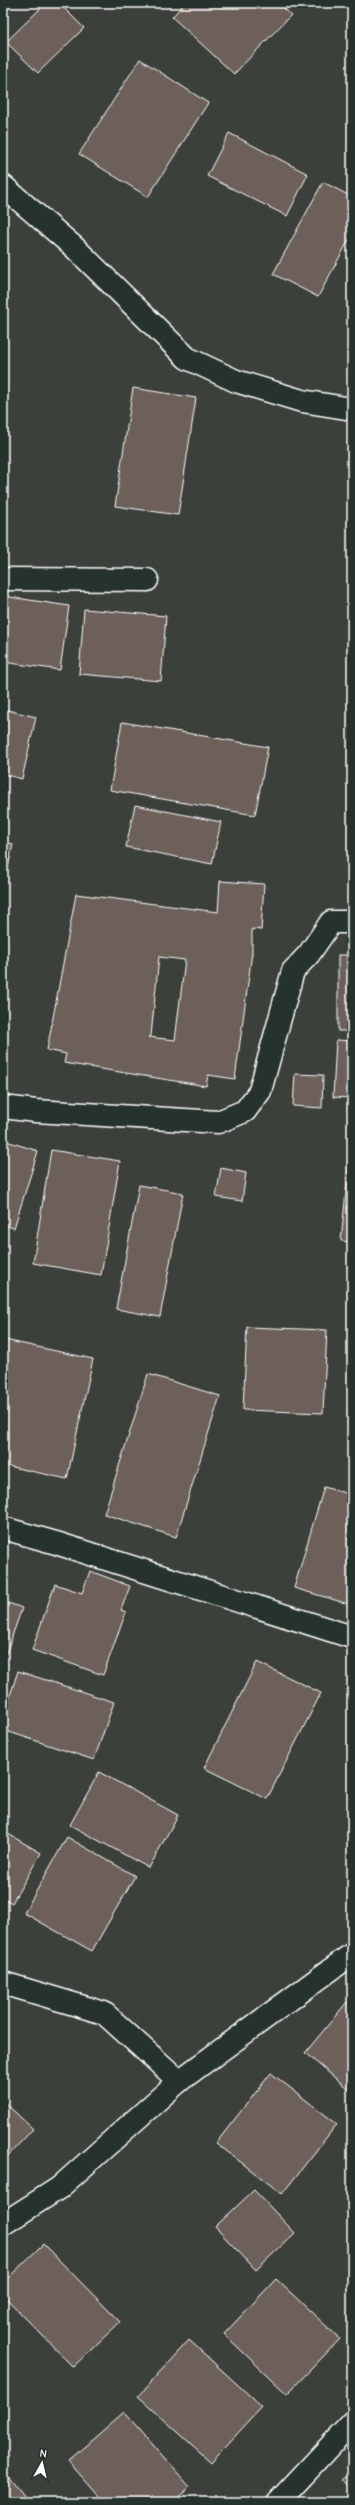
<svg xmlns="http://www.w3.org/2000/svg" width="355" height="2505" font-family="'Comic Neue',sans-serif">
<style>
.building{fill:#6d605a;stroke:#fff;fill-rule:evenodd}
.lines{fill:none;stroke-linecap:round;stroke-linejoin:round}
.street-casing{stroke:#fff;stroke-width:25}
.street{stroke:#26332d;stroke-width:22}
</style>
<rect width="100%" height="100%" fill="#3b403a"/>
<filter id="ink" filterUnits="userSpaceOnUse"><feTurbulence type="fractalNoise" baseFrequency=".025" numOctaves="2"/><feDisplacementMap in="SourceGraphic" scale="8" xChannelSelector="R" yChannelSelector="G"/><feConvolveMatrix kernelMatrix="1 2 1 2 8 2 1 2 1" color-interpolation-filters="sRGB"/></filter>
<g filter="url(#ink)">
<g class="building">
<path d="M46,3H59L84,28L38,73L6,42Z"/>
<path d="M185,3H279L291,15L234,74L172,17Z"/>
<path d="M140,59L208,103L148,197L79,154Z"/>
<path d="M229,133L308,174L287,216L207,176Z"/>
<path d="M323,182L352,197V234L318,297L273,274Z"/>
<path d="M133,388L196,398L178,515L115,506Z"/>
<path d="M3,596L69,606L60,670L3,662Z"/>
<path d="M84,609L166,616L161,681L79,674Z"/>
<path d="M3,709L36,717L22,779L3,774Z"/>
<path d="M122,722L268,747L255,815L110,790Z"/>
<path d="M135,805L221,822L212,864L126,847Z"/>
<path d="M3,842L13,844L8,868L3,867Z"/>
<path d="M220,881L264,884L261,930L252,929V953L235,1079L208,1075L206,1086L64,1063L66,1054L47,1050L76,894L218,912ZM159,957L185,960L175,1040L148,1037L151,1036Z"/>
<rect x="338" y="955" width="14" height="76"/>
<path d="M336,1040L352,1041V1098L333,1097Z"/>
<path d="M295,1074L323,1075L322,1108L293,1106Z"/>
<path d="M352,1131V1242L341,1241Z"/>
<path d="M3,1140L38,1151L14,1228L3,1225Z"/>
<path d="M51,1150L120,1161L101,1275L33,1263Z"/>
<path d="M221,1168L246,1173L242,1201L216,1197Z"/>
<path d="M139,1185L183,1193L160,1317L116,1309Z"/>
<path d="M247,1327L327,1330L323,1413L243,1410Z"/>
<path d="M5,1340L93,1359L67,1479L3,1465V1351Z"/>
<path d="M148,1374L220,1396L176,1537L104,1514Z"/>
<path d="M352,1392V1415L348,1414Z"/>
<path d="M324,1487L352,1495V1605L294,1588Z"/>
<path d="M90,1571L130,1586L121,1610L126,1612L103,1675L32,1650L55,1584L82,1593Z"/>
<path d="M3,1601L22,1608L3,1662Z"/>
<path d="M257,1662L321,1693L267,1799L204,1768Z"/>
<path d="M18,1671L114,1702L94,1760L3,1730V1717Z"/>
<path d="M99,1772L178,1815L149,1868L70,1825Z"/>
<path d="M3,1831L41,1853L12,1903L3,1898Z"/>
<path d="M67,1837L135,1876L92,1951L24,1913Z"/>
<path d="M347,2002L352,2006V2092L305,2053Z"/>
<path d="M271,2073L337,2124L282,2194L216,2143Z"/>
<path d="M3,2101L33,2129L3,2161Z"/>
<path d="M254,2190L295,2233L256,2270L215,2227Z"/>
<path d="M43,2244L120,2322L73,2367L3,2295V2283Z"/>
<path d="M276,2279L340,2339L287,2394L224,2334Z"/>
<path d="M189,2340L262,2407L211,2462L138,2396Z"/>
<path d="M124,2412L190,2487L173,2502H104L68,2461Z"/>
<path d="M3,2469L29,2502H3Z"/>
<path d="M352,2471V2490L342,2479Z"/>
</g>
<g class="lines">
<g class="street-casing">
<g id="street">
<path d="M3,186L75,248L187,358L236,381L302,401L352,409"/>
<path d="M3,579L147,580"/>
<path d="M3,1107L36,1111L218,1122L245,1111L260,1091L293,971L309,954L331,922H352"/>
<path d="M3,1528L56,1543L352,1637"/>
<path d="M3,1983L104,2013L179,2081"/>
<path d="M3,2224L59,2188L179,2081L352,1954"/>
<path d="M278,2502L352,2423"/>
</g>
</g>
<use href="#street" class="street"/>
</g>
</g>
<rect width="355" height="2505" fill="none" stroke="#26332d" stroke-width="16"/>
<rect x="8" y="8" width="339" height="2489" fill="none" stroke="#fff" stroke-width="1.5" filter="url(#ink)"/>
<g transform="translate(42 2463) rotate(8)" stroke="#26332d" stroke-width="3" paint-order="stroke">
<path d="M0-3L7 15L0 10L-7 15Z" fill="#ffffff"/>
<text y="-6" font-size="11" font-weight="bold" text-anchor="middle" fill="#ffffff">N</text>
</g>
</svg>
